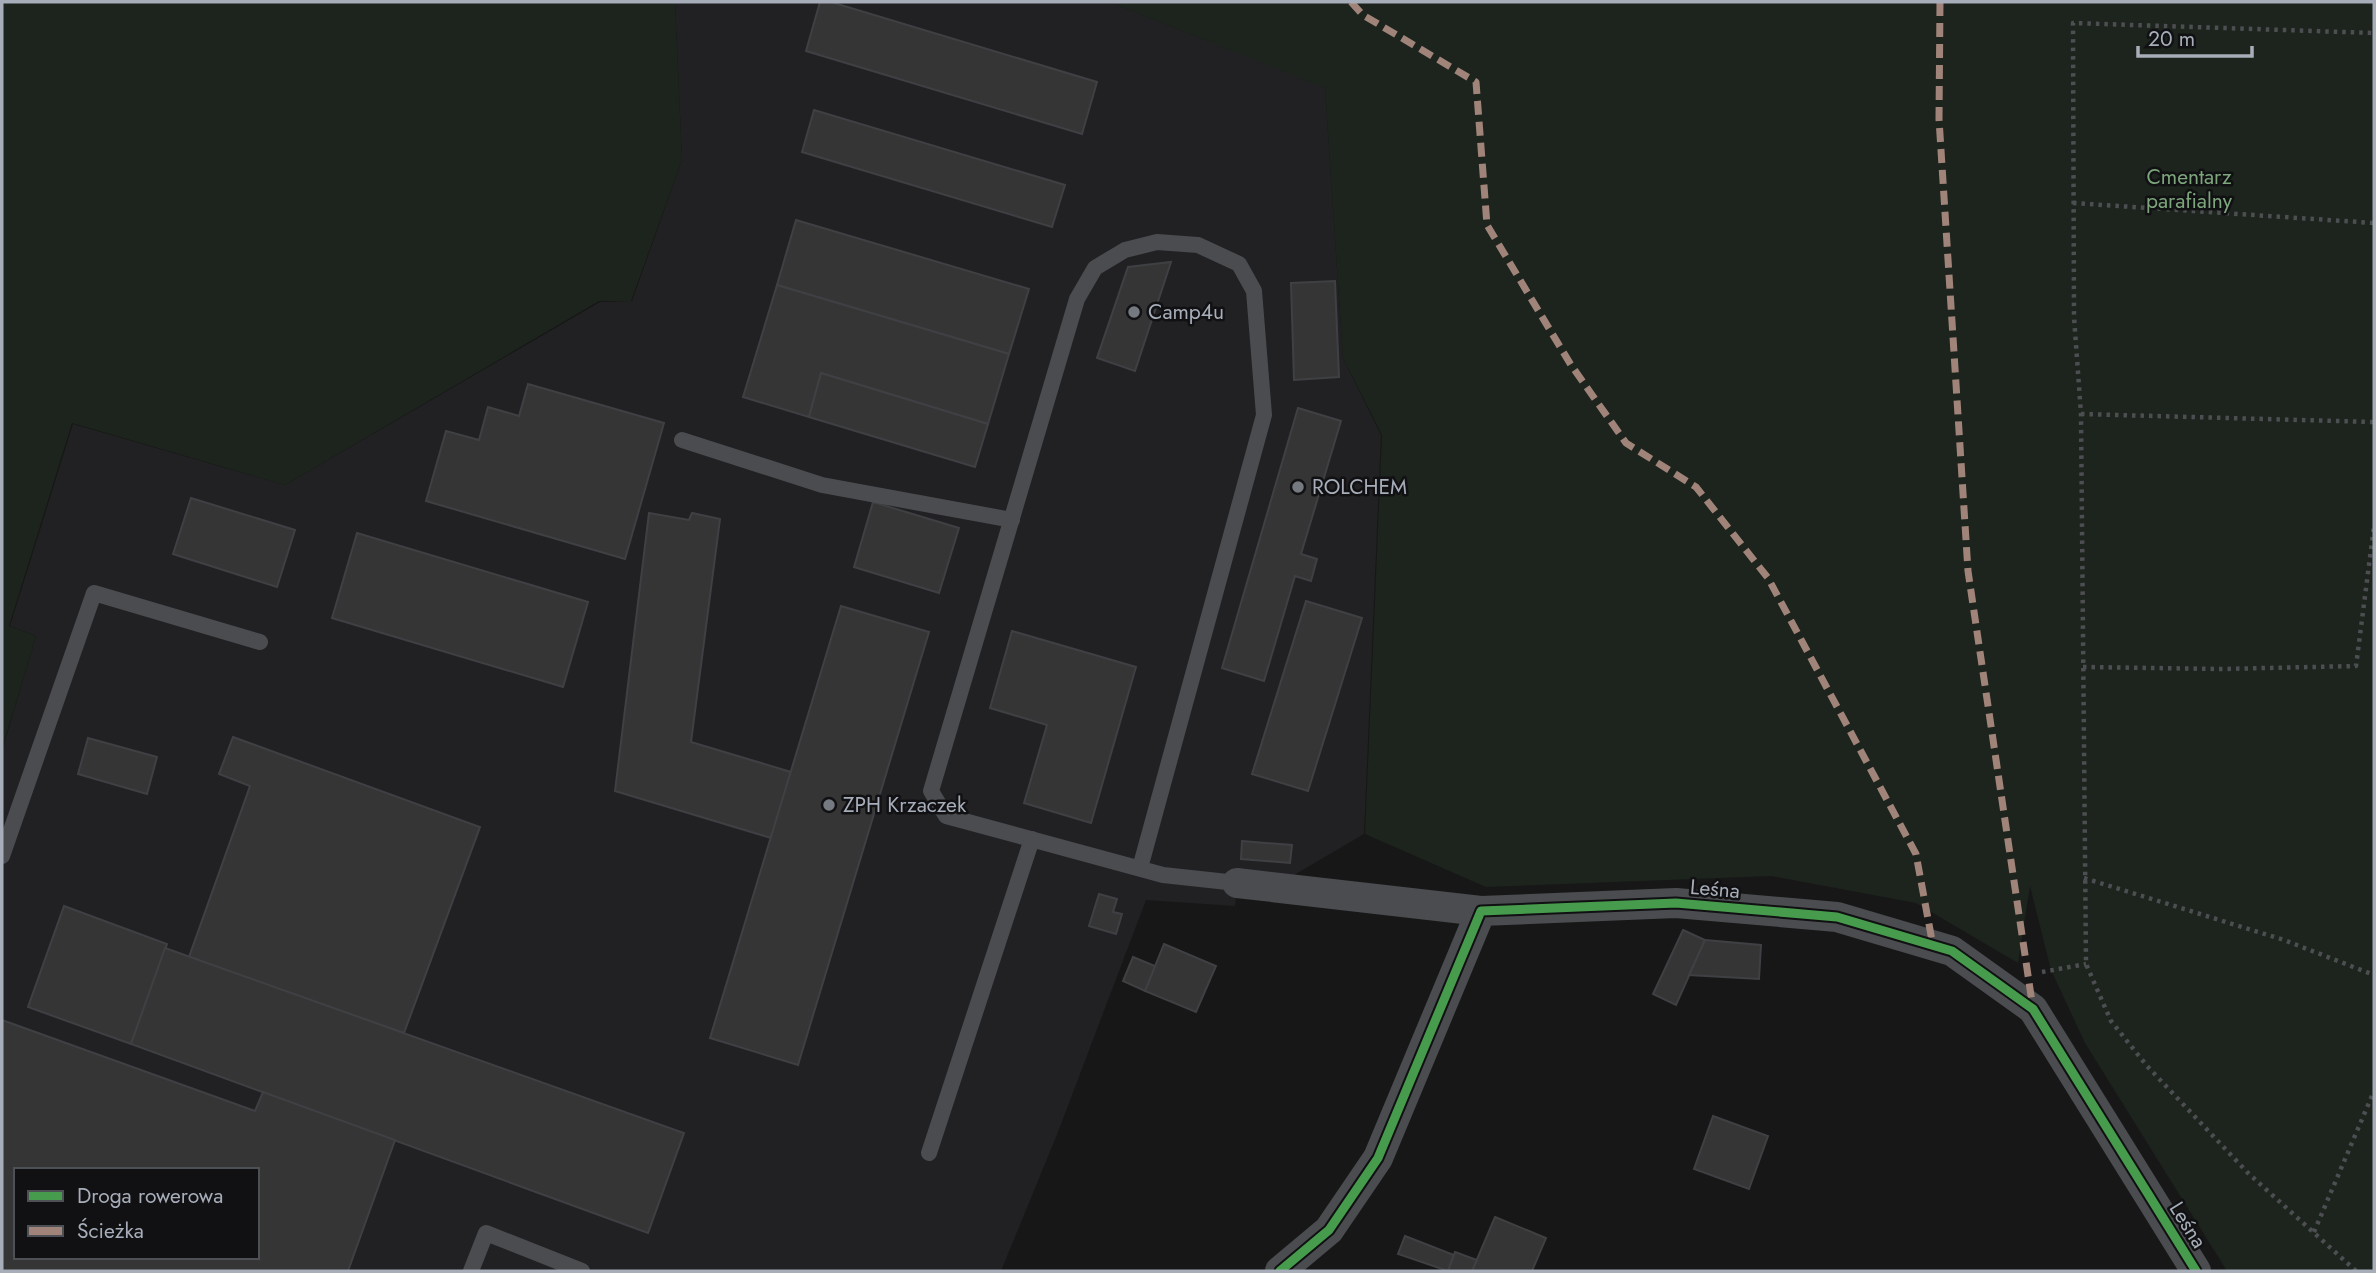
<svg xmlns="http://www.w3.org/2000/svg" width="2376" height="1273" font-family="Jost,sans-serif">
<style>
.built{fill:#212123;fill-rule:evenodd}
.green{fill:#1c241d}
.building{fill:#353536;stroke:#3f4043;stroke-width:2;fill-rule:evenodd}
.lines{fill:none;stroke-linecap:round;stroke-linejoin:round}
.path{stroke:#4d4e51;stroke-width:4.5;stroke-dasharray:3.5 5;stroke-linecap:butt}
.service{stroke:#4a4c50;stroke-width:16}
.minor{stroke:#4a4c50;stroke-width:30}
.quiet{stroke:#a18479;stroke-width:7;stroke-dasharray:14 7;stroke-linecap:butt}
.cycleway-casing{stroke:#111113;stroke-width:13}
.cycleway{stroke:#469c4c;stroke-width:9}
.poi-dot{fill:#757980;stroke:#111113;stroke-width:2.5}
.labels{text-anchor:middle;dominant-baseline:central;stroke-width:5;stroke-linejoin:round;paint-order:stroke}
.park-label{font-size:21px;fill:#7da67c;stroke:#111113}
.poi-label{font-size:21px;fill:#a7aeb9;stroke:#111113;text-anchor:start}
.street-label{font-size:21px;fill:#a7aeb9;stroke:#111113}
</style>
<rect width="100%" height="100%" fill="#171717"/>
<path class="built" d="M675,2H1110L1325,87L1343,358L1381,435L1364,834L1294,875L1240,868L1235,906L1146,900L1058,1132L1001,1271H2V751L36,636L10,626L73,424L285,485L600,302L632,301L682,160ZM16,1170H257V1257H16Z"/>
<g class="green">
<path d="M2,2H675L682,160L631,301H599L285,485L72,423L9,626L36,636L2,749Z"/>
<path d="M1110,2H2374V1271H2227L2085,1043L2051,970L2030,886L2018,963L1916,903L1771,876L1486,887L1365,834L1382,435L1343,358L1325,88Z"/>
</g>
<g class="building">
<path d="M820,2H831L1097,82L1082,134L806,51Z"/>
<path d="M814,110L1065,185L1052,227L802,152Z"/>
<path d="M796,220L1029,289L1009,354L777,285Z"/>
<path d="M1171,262L1135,371L1097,358L1128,267Z"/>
<path d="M1335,281L1339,377L1294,380L1291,283Z"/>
<path d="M777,285L1009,354L988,424L821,373L809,417L743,397Z"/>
<path d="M821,373L988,424L975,467L809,417Z"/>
<path d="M528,384L664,423L625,559L426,501L446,431L479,440L488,407L519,416Z"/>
<path d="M1298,408L1341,421L1301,554L1317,559L1311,581L1295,576L1264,681L1222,668Z"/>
<path d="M191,498L295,530L277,587L173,554Z"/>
<path d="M873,502L959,528L939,593L854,567Z"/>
<path d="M649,513L689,520L692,513L720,519L691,742L791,772L771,838L615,791Z"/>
<path d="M357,533L588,602L563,687L332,618Z"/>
<path d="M1306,601L1362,618L1308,791L1252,774Z"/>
<path d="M841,606L929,632L798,1065L710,1038Z"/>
<path d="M1012,631L1136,667L1091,823L1024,803L1047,725L990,708Z"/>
<path d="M233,737L480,827L404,1033L189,957L250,786L219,774Z"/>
<path d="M88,738L157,757L147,794L78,774Z"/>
<path d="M1242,841L1292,845L1290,863L1241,859Z"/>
<path d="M1099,894L1117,899L1113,912L1122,914L1116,934L1089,926Z"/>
<path d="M64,906L167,944L131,1044L28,1007Z"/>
<path d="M1683,930L1705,940L1676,1005L1653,994Z"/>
<path d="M1705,940L1761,945L1759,979L1689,975Z"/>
<path d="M1164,944L1216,966L1196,1012L1145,991Z"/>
<path d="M165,948L684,1133L648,1233L131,1044Z"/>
<path d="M1133,957L1155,966L1145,991L1123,981Z"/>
<path d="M2,1020L255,1111L263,1092L395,1140L348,1271H2ZM16,1170H257V1257H16Z"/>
<path d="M1713,1116L1768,1136L1749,1189L1694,1169Z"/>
<path d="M1495,1217L1546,1238L1532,1271H1472Z"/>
<path d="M1405,1236L1454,1255L1448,1271L1398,1254Z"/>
<path d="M1455,1252L1477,1260L1472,1271H1448Z"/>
</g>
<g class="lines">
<g class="path">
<path d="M2073,203L2374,223"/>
<path d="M2081,414L2374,422"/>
<path d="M2083,667L2222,669L2356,666L2374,526"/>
<path d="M2084,878L2284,940L2374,975"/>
<path d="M2042,972L2086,964"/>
<path d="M2314,1232L2374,1091"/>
<path d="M2356,1271L2248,1173L2147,1066L2111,1021L2086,964L2081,414L2074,317L2073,23L2374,33"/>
</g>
<g class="service">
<path d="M682,440L822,485L1012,520"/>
<path d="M2,856L94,593L260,642"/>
<path d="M1140,868L1264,415L1254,291L1239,264L1198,245L1157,242L1125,250L1095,268L1077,299L931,791L946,816L1163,875L1237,883"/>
<path d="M929,1153L1032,839"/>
<path d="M471,1271L486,1233L582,1271"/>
</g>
<g class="minor">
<path d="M1237,883L1481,911"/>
<path d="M1280,1271L1329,1230L1378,1158L1481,911L1676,903L1837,917L1952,951L2033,1009L2196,1271"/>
</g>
<g class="quiet">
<path d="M1351,2L1363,15L1476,82L1487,225L1571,365L1626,443L1696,487L1768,578L1916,854L1933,946"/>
<path d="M1940,2L1939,119L1968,571L2033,1009"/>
</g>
<g class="cycleway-casing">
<path id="cycleway" d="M1280,1271L1329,1230L1378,1158L1481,911L1676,903L1837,917L1952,951L2033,1009L2196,1271"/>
</g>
<use href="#cycleway" class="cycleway"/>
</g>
<g class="poi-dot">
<circle cx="1134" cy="312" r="7"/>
<circle cx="1298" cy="487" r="7"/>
<circle cx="829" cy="805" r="7"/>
</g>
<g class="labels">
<g class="park-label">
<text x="2189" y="177">Cmentarz<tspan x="2189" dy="24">parafialny</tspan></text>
</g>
<g class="poi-label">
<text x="1148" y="312">Camp4u</text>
<text x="1312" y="487">ROLCHEM</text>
<text x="843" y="805">ZPH Krzaczek</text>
</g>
<g class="street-label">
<text transform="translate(1715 889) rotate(5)">Leśna</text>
<text transform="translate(2188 1225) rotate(58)">Leśna</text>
</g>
</g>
<rect width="2376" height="1273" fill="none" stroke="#a7aeb9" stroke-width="7"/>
<rect x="14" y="1168" width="245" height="91" fill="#111113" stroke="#4d5055" stroke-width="2"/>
<rect x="28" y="1191" width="35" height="10" fill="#469c4c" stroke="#4d5055" stroke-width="2"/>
<text x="77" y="1203" font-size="21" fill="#a7aeb9">Droga rowerowa</text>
<rect x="28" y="1226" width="35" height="10" fill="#a18479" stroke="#4d5055" stroke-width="2"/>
<text x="77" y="1238" font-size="21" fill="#a7aeb9">Ścieżka</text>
<path d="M2138 46v10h114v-10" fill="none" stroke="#a7aeb9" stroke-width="3.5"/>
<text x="2148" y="46" font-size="21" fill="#a7aeb9" stroke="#111113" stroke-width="5" paint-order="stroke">20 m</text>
</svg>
